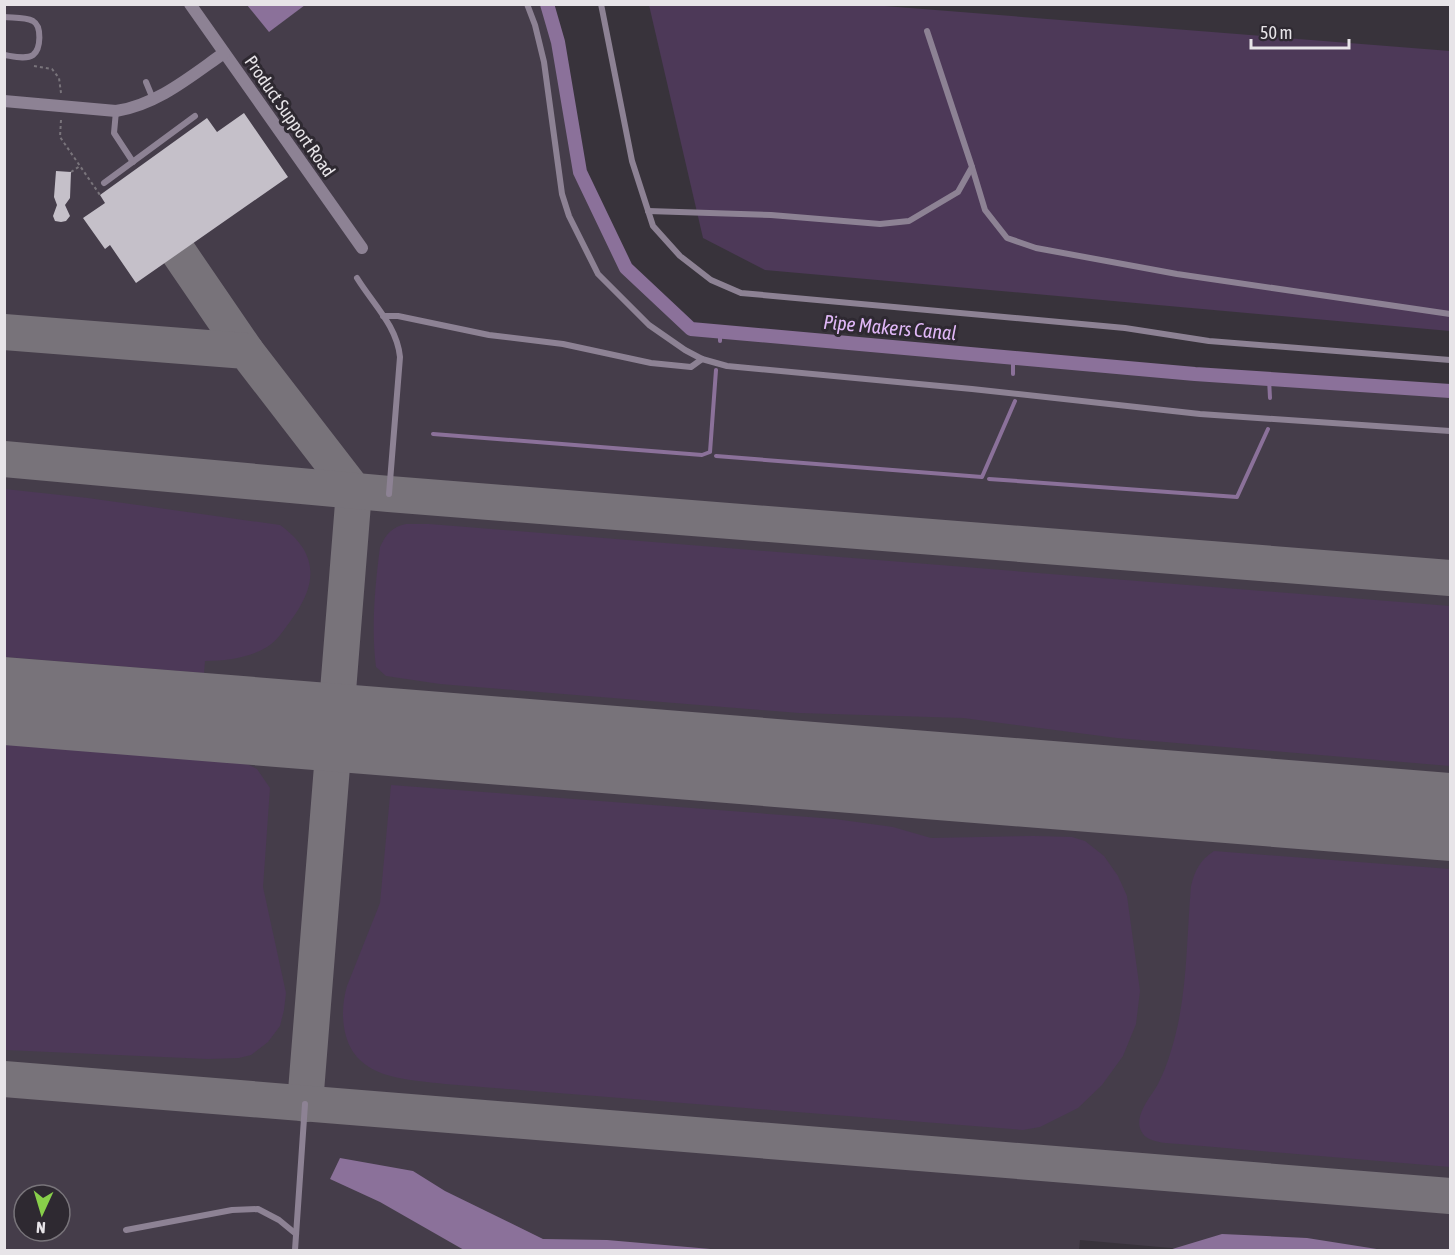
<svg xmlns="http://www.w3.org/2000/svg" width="1455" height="1255" font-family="'Asap Condensed',sans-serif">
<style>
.built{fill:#453d4a;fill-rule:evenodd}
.green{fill:#4d3958}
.water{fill:#8b719a}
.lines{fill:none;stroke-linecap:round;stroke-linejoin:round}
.stream{stroke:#8b719a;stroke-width:4}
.canal{stroke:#8b719a;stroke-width:14}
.taxiway{stroke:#78737a;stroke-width:36}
.runway{stroke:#78737a;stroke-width:88}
.building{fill:#c5c0c9}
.path{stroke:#79747b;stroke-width:2;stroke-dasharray:3 3;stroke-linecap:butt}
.lane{stroke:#8d8294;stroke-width:6}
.street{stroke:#8d8294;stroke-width:12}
.labels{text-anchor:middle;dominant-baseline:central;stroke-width:6;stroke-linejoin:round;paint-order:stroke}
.street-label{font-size:18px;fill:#e7e4e8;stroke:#2e2931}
.water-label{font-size:20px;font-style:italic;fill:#e0b7f7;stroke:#2e2931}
</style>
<rect width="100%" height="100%" fill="#38333b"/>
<path class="built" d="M5,5H547L558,42L580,172L626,268L691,329L1195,374L1450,391V1250H1194L1080,1240L1079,1250H5ZM24,1195H60V1231H24Z"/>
<g class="green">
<path d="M649,5H872L1450,51V331L765,270L703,238Z"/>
<path d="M5,489L88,498L280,525C320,554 318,585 289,623C283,631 277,641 267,647C249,658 226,661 205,661L204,673L5,657Z"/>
<path d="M406,524H429L1450,606V766L1117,738L963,718L799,713L440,684L386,676L376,667C371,628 375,586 380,547C386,534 392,527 406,524Z"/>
<path d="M4,744L245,763L257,769L270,788L263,887L286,993L284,1010L280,1026L268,1042L251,1055L239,1058L208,1059L5,1050Z"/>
<path d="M391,785L835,819L893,827L931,838L1034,836L1072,837L1085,841L1104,856L1118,876L1127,896L1140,991L1136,1024L1123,1056L1102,1085L1078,1108L1040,1127L1023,1130L445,1084C403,1079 352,1079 344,1027C342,1013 343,1000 347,986L380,903Z"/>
<path d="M1214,851L1450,869V1167L1191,1145C1178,1143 1151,1145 1143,1134C1131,1118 1151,1097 1158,1084C1163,1074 1167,1064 1170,1054C1188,999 1186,943 1191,886C1195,870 1200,860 1214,851Z"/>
</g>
<g class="water">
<path d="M247,5H305L269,32Z"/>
<path d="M340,1158L413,1171L445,1191L543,1239L607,1240L722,1250H464L380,1202L330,1179Z"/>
<path d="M1222,1234L1307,1238L1383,1250H1169Z"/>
</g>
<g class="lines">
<g class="stream">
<path d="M720,341V332"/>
<path d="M1013,374V358"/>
<path d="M1269,379L1270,398"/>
<path d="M433,434L702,455L710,452L716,370"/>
<path d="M716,456L982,477L1015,401"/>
<path d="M989,479L1237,497L1268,429"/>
</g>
<path class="canal" d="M547,4L558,42L580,172L626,268L691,329L1195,374L1450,391"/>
<g class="taxiway">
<path d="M179,253L246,351"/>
<path d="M4,332L246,351L354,491L305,1104"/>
<path d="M4,459L389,494L1450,578"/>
<path d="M4,1079L1450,1196"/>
</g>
<path class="runway" d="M4,701L1450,817"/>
</g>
<g class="building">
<path d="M244,113L288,177L136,283L110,245L105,249L83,218L105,203L100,195L207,118L217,132Z"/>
<path d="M56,171L71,172L70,198L65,205L70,216L66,221L61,222L55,221L53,216L57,205L54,197Z"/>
</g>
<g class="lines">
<g class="path">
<path d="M34,66L52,69L59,78L61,93"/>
<path d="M61,120L60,137L100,195"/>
<path d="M71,172L80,166"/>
</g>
<g class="lane">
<path d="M527,4L535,25L544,62L562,194L569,216L598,274L649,325L685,350L702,359L727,366L972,389L1200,414L1450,431"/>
<path d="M601,4L632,161L653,226L680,256L711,280L741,293L1125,328L1209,341L1450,360"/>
<path d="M4,17C13,18 25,17 33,21C42,26 41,49 33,55C26,60 12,56 4,55"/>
<path d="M146,82L153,99"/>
<path d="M116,111L114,133L133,162"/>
<path d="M972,167L985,210L1007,238L1036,248L1177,274L1450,314"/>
<path d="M104,183L195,116"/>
<path d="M648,211L771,215L880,224L909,221L958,192L972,167L927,31"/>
<path d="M357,278C373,304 397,326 400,357L389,494"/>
<path d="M383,316H398L489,335L563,344L651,363L691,367L702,359"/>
<path d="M126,1230L232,1210L258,1209L279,1220L296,1234"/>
<path d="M295,1250L305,1104"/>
</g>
<g class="street">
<path d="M190,4L362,248"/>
<path d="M4,101L116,111C157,105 191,76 224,53"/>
</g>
</g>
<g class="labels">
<g class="street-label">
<text transform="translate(290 116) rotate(55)">Product Support Road</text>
</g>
<g class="water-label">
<text transform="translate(890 327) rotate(5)">Pipe Makers Canal</text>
</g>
</g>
<rect width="1455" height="1255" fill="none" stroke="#e7e4e8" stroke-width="12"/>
<g transform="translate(42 1213) rotate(184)"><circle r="28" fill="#2e2931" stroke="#78747a" stroke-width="1.5"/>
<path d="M0-4.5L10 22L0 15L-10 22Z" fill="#88cf4a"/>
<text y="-9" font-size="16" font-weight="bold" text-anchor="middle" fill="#e7e4e8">N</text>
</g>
<path d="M1251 39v9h98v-9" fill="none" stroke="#e7e4e8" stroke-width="3"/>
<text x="1260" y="39" font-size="18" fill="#e7e4e8" stroke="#2e2931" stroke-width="4.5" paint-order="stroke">50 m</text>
</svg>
